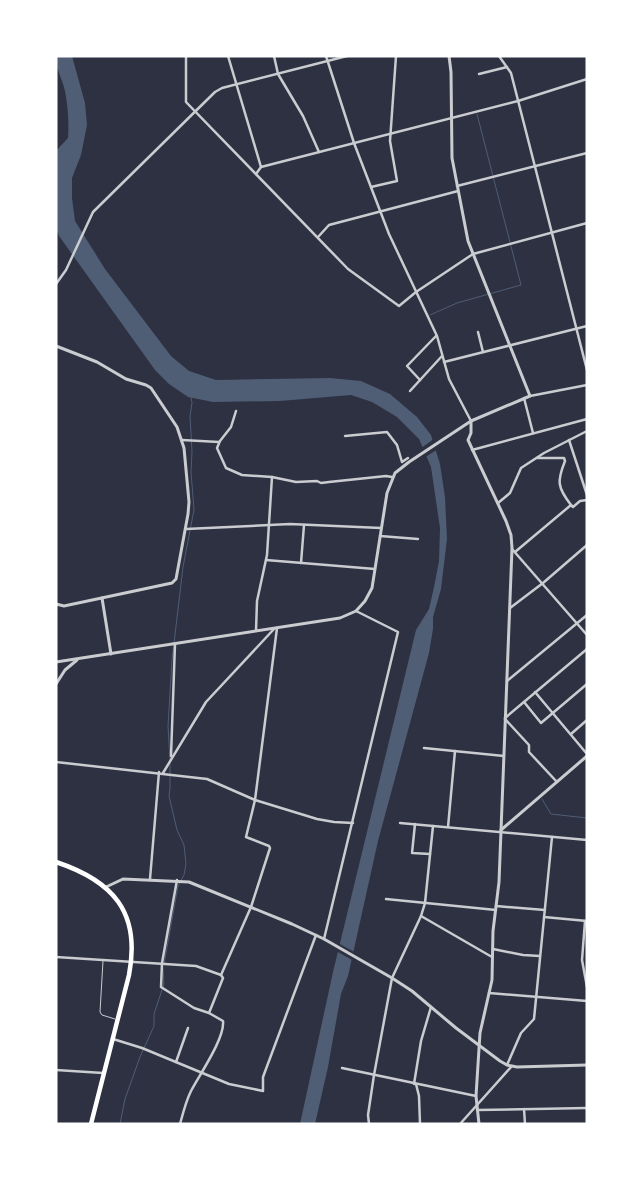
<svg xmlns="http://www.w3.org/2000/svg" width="643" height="1180" font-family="'Exo 2',sans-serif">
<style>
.water{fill:#4f5d75}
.pier{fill:#2d3142}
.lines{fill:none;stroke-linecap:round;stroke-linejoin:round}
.stream{stroke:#4f5d75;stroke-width:1}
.service{stroke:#caccd0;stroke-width:1}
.minor{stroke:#caccd0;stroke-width:2.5}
.tertiary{stroke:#caccd0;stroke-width:3}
.primary{stroke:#fff;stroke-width:4.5}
</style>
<rect width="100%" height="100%" fill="#2d3142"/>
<path class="water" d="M56,56H72L85,103L87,125L81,155L72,178V198L75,221L105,269L171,356L189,371L216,380L330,378L361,381L390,394L417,417L431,435L440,464L445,497L447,539L441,589L433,617V629L429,653L378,841L348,976L341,994L328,1067L315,1124H300L333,972L416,630L429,609L434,587L439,561L440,528L431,467L419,439L397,417L372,402L351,395L280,401L213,402L188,397L169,384L155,370L59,236L56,228V151L68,138C69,122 68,107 65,91C62,78 56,70 56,56Z"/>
<g class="pier">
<path d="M435,438L438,449L424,458L420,449Z"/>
<path d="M338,943L356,953L354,961L336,951Z"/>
</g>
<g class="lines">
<g class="stream">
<path d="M430,315L457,303L521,285L477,114"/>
<path d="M170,760L168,726L172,660L183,567L194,510L191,472L192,451L190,416L192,403L191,397"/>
<path d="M542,799L551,814L587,818"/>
<path d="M164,964L178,886L184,875L186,864L184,845L177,830L169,796L170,788V764"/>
<path d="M56,1123L58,1124"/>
<path d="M120,1124L125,1099L140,1057L154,1026V1014L164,984L163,968"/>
</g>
<path class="service" d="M103,961L100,1012L102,1015L115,1019"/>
<g class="minor">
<path d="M186,56V102L348,269L399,306L416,292L473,254L587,223"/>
<path d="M228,56L261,167"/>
<path d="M274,56L278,74L303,116L319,152"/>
<path d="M326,56L354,143L389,234L437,336L449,379L471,421"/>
<path d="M499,56L511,73L587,370"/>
<path d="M479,74L507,67"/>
<path d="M256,174L261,167L518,101L587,79"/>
<path d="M457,186L587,153"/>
<path d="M371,187L397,181L390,141L396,56"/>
<path d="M318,237L329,225L458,191"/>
<path d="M56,284L66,270L93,212L215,92L222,88L347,56"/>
<path d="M478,332L483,352"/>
<path d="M444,362L587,326"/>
<path d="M420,380L407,366L436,336"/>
<path d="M410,391L442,356"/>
<path d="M530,396L587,385"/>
<path d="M524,398L533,433"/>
<path d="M236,411L231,427L220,441L217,448L226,468L242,475L272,477L296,482L317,481L321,483L329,482L386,476L392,477"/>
<path d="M345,436L387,432L397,445L402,462L408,458"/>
<path d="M182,440L219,442"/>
<path d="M569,440L587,495"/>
<path d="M472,450L587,419"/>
<path d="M537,458H564L565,461C557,481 557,487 571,505"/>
<path d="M498,503L510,493L521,468L544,453L587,431"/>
<path d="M186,529L290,524L381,528"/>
<path d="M380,536L418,539"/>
<path d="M512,549L587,635"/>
<path d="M515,552L571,505L573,507L580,501L587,500"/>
<path d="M266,560L375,569"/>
<path d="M301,563L304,525"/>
<path d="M510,608L543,583L587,545"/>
<path d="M256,631L257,601L267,555L272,477"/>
<path d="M507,681L587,615"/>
<path d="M535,692L587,754"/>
<path d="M524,702L541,723L587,684"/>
<path d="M505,718L587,649"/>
<path d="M505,719L529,745V752L557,782"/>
<path d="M571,734L587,720"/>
<path d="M424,748L504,756"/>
<path d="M171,756L175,644"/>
<path d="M56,762L207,779L255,800L317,819L334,822L353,823"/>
<path d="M163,773L206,702L274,629"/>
<path d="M400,823L587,840"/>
<path d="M415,824L412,853L430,854"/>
<path d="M448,827L455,751"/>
<path d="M150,879L159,772"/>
<path d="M177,880L162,963L161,987L194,1008L209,1013"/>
<path d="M386,899L496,910"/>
<path d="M496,906L545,910"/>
<path d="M421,916L492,957"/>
<path d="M544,917L587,921"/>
<path d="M585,921L582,960L587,987"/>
<path d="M324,939L398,632L356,611"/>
<path d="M493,949L523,955L540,956"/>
<path d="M56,957L196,966L221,975"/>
<path d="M489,993L587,1001"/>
<path d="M113,1039L142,1048L229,1084L263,1091V1077L316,935"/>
<path d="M176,1062L188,1028"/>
<path d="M507,1065L521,1033L534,1019L552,837"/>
<path d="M342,1068L476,1096"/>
<path d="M56,1070L103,1073"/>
<path d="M414,1084L421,1041L431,1007"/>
<path d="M416,1084L419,1096L420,1124"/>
<path d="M524,1109L525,1124"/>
<path d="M477,1110L587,1108"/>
<path d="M180,1124C183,1113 186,1101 191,1091C200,1074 225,1038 223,1021L209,1013L223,978L221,975L251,907L270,848L269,846L246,837L255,800L277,628"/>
<path d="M369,1124L368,1115L374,1075L392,978L421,916L425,903L433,826"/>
<path d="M460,1124L512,1066"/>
</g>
<g class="tertiary">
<path d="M56,346L97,362L126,379L146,385L151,388L177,427L184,448L189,502L188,514L176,579L172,583L64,606L56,604"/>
<path d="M471,421V433L468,440L506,521L511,535L512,548L499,882L493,931L492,980L480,1033L476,1096L479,1124"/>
<path d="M102,598L111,654"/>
<path d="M56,662L340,618L356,611L365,601L372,588L387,493L395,473L409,462L471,421L530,396L468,241L452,158L451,72L449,56"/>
<path d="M56,684L65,670L77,660"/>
<path d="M501,830L587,756"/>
<path d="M106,887L123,879L189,882L292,924L324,939L392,978L412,991L456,1028L500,1061L507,1065L517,1067L587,1065"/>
</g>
<path class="primary" d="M56,862C113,881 141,912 129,975L91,1124"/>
</g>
<rect width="643" height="1180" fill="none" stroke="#ffffff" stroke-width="115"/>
</svg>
